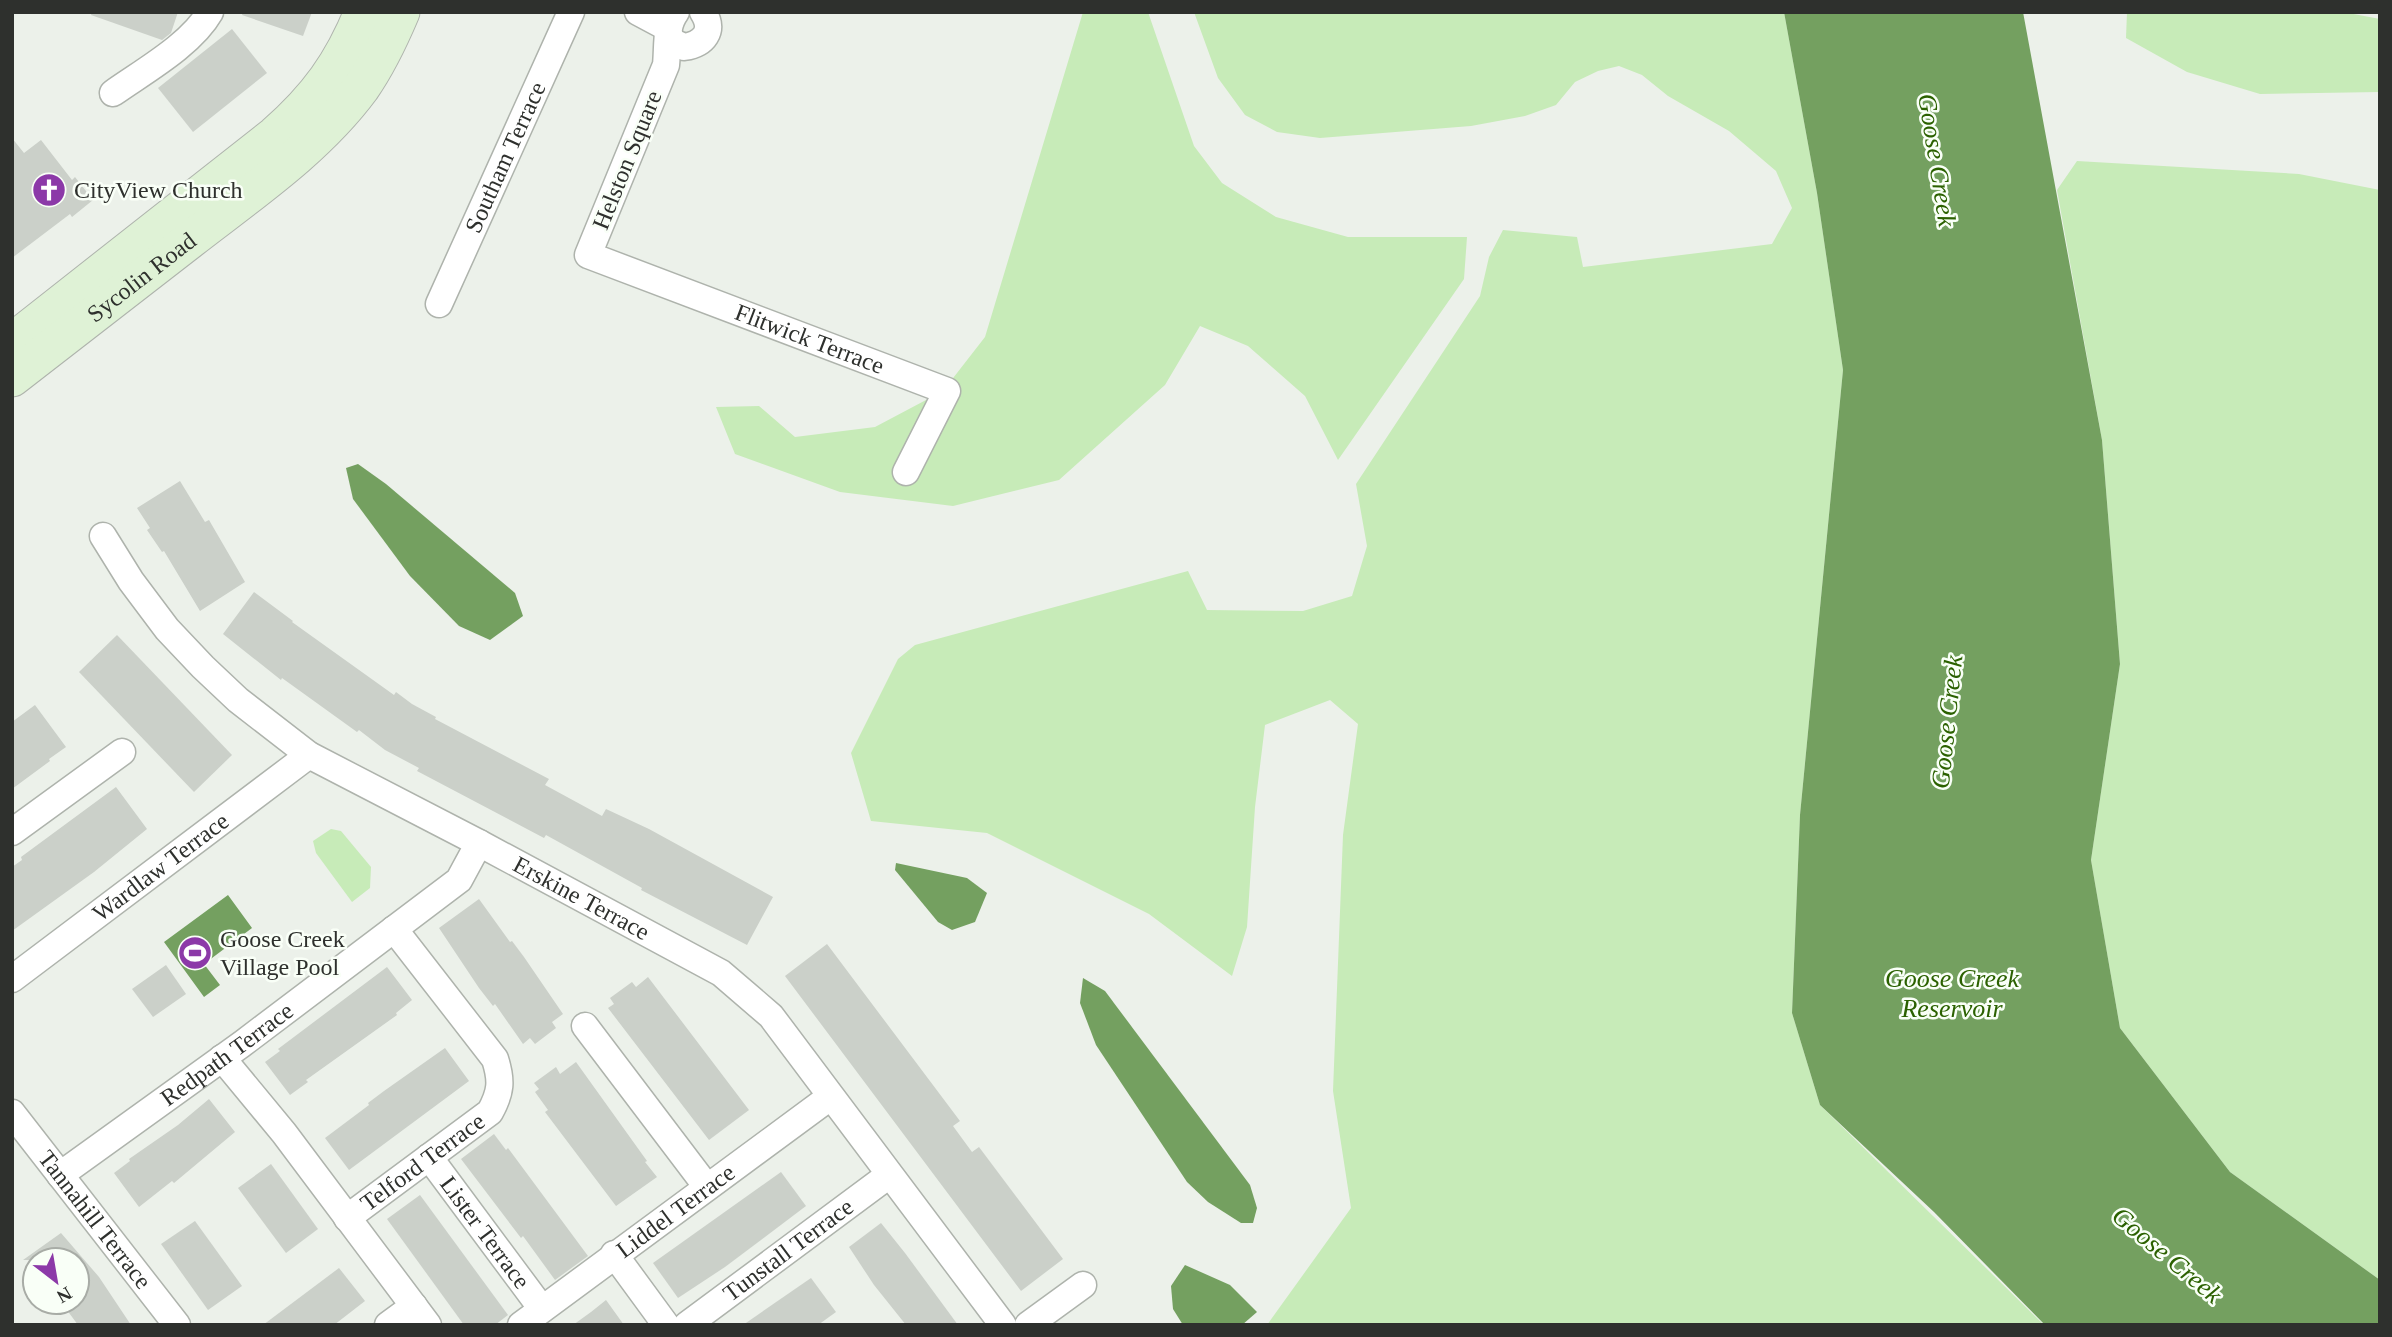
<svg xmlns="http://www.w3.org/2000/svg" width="2392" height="1337" font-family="Georgia,serif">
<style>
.green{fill:#c7ebb8}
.water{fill:#74a060}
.building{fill:#cbd0c9}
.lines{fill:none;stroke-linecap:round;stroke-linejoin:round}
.street-casing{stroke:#aeb3ac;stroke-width:29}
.secondary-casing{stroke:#aeb3ac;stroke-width:39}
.street{stroke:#fff;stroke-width:26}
.secondary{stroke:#dff2d6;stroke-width:37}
.labels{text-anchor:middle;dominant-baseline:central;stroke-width:5;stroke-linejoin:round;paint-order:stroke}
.street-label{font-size:24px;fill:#2e302d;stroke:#f9fff7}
.poi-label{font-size:24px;fill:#2e302d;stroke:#f9fff7;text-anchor:start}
.water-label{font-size:26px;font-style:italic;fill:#2b6100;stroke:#f9fff7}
</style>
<rect width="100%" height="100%" fill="#ecf1ea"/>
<g class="green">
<path d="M1083,12H1148L1194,146L1222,183L1276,217L1348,237H1467L1464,279L1338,460L1305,396L1248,346L1200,326L1165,385L1059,480L953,506L840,492L735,454L716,407L759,406L795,437L875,427L943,391L985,337Z"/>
<path d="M1194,12H1784L1817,193L1843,370L1800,815L1792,1013L1820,1105L2044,1325H1267L1351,1208L1333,1091L1343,835L1358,724L1330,700L1265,725L1255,807L1247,927L1232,976L1149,914L987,833L871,821L851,753L898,659L915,645L1188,571L1207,610L1303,611L1352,596L1367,546L1356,484L1480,296L1489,257L1503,230L1577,237L1583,267L1772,244L1792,208L1776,171L1729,131L1668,96L1642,75L1619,66L1598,71L1575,82L1556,105L1525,116L1471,126L1320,138L1277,132L1245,115L1218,78Z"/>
<path d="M2127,12H2343L2380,19V92L2260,94L2187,72L2126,38Z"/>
<path d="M2077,161L2299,174L2380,190V1280L2230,1172L2120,1028L2091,860L2120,664L2102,440L2057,190Z"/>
<path d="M331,829L341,831L371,867L370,888L352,902L316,853L313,841Z"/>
</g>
<g class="water">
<path d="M1784,12H2023L2102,440L2120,664L2091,860L2120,1028L2230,1172L2380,1280V1325H2045L1934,1212L1820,1105L1792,1013L1800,815L1843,370L1817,193Z"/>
<path d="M358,464L386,484L515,593L523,616L490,640L459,626L410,576L353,499L346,468Z"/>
<path d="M896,863L967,878L987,893L975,922L952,930L938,922L895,870Z"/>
<path d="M228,895L252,928L204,964L220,985L204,997L164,942Z"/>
<path d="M1083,978L1105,991L1250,1185L1257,1208L1253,1223H1241L1208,1202L1187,1182L1096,1045L1080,1003Z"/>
<path d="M1185,1265L1230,1285L1257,1312L1242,1325H1183L1173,1309L1171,1286Z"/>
</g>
<g class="building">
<path d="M92,12H178L171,33L162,40L91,15Z"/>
<path d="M243,12H312L303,36L242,15Z"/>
<path d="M232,29L267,73L193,132L158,88Z"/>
<path d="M12,138L24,153L41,140L72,180L75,177L93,200L72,217L70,214L12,258Z"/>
<path d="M180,481L205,522L209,520L245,582L200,611L164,551L162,552L147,530L150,528L137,508Z"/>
<path d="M254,592L293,621L292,622L394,695L396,692L412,704L436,717L435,719L549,779L545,785L602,816L606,809L649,829L773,897L747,945L641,890L642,888L546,835L544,838L417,771L419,768L385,750L359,730L357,732L282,678L281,680L223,634Z"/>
<path d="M117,635L232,755L194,792L79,672Z"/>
<path d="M35,705L66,747L49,759L50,761L12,789V722Z"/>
<path d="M116,787L147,829L94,872L12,931V867L22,860L21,857Z"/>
<path d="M479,899L510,942L512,941L524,957L563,1014L552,1022L556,1028L535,1044L530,1038L523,1044L495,1004L493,1006L479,988L439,928Z"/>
<path d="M827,944L960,1121L953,1126L972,1152L979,1147L1063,1259L1021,1291L785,976Z"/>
<path d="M166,965L186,994L153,1017L132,989Z"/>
<path d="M387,967L412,1000L396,1013L397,1015L306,1080L308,1082L290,1095L265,1062L280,1051L278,1049Z"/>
<path d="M648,977L749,1110L709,1140L608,1008L614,1004L610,998L632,982L636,987Z"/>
<path d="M445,1048L469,1081L349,1170L325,1138L369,1105L368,1103L384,1091Z"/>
<path d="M576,1062L647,1161L645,1162L657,1177L616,1206L545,1112L548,1110L535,1092L539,1089L534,1083L556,1067L560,1074Z"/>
<path d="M209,1099L235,1132L174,1183L172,1181L139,1207L114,1173L130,1161L129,1159L178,1125Z"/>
<path d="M494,1134L506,1150L508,1148L588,1256L555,1280L523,1236L521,1238L461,1159Z"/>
<path d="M271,1164L318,1229L286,1253L238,1188Z"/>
<path d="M781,1172L806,1206L725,1267L678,1298L653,1263Z"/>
<path d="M420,1195L508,1315L495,1325H464L387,1219Z"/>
<path d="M195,1221L242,1286L208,1310L161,1244Z"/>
<path d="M881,1223L905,1253L958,1325H906L874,1285L849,1247Z"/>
<path d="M61,1233L99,1277L131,1325H78L61,1302H77V1260H23Z"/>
<path d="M339,1268L365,1301L334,1325H263Z"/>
<path d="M811,1278L836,1312L818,1325H743Z"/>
<path d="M606,1300L624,1325H573L591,1312Z"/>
</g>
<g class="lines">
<g class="street-casing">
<g id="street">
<path d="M638,12L668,28"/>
<path id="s1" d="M676,12C665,26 668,47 666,65L588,255L947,391L906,472"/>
<path d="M670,37L673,42L684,47C704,44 715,31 703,12"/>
<path d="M113,93C144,71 191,45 210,12"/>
<path id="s2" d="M439,304L571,12"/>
<path id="s3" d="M103,536L131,581L167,629L203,667L238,700L309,755L479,843L721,973L771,1016L1003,1325"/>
<path d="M12,832L122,752"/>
<path id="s4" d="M12,979L309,755"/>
<path d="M585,1026L707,1187"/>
<path d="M222,1058L284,1133L428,1325"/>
<path id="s5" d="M12,1113L177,1325"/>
<path id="s6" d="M429,1157L542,1309"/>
<path id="s7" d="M60,1175L242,1044L459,880L479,843"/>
<path id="s8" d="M347,1218L490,1112C501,1092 502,1081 495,1059L394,929"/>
<path d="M614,1254L666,1325"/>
<path d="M388,1325L414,1306"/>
<path id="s9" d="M521,1325L830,1097"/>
<path id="s10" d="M687,1325L889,1175"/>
<path d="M1028,1325L1083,1285"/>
</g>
</g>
<g class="secondary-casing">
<g id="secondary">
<path d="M12,342L275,135C317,98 342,64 363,12"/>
<path id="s11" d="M12,378C71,332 130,286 190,240C249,194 316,149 361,88C377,65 390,38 401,12"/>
</g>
</g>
<use href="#street" class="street"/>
<use href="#secondary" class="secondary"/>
</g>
<defs>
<g id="church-disc" transform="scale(1.75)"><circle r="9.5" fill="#8c39a8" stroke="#f9fff7"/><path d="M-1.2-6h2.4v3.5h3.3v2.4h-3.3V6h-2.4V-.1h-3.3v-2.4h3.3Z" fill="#fff"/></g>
<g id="stadium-disc" transform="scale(1.75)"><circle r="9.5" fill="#8c39a8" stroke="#f9fff7"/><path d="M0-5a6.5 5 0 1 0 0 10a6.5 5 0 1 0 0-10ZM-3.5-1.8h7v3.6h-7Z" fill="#fff"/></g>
</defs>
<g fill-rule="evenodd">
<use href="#church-disc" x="49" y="190"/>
<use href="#stadium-disc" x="195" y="953"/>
</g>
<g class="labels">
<g class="street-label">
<text stroke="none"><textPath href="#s2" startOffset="161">Southam Terrace</textPath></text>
<text transform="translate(627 160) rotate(-68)">Helston Square</text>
<text stroke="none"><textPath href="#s11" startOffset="164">Sycolin Road</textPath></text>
<text stroke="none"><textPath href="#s1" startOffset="497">Flitwick Terrace</textPath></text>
<text stroke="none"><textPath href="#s4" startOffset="186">Wardlaw Terrace</textPath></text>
<text stroke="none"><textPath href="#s3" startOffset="611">Erskine Terrace</textPath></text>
<text stroke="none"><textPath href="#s7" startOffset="206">Redpath Terrace</textPath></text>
<text stroke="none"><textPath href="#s8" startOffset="94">Telford Terrace</textPath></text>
<text stroke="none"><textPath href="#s9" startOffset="192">Liddel Terrace</textPath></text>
<text stroke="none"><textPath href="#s5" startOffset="135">Tannahill Terrace</textPath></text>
<text stroke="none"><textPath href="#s6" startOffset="94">Lister Terrace</textPath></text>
<text stroke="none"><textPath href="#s10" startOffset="126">Tunstall Terrace</textPath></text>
</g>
<g class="poi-label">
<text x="74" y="190">CityView Church</text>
<text x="220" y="939">Goose Creek<tspan x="220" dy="28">Village Pool</tspan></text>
</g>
<g class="water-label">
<text transform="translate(1937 160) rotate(81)">Goose Creek</text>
<text transform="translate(1947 722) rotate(-84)">Goose Creek</text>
<text x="1952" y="978">Goose Creek<tspan x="1952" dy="30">Reservoir</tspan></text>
<text transform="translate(2167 1255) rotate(40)">Goose Creek</text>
</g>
</g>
<rect width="2392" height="1337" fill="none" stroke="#2e302d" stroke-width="28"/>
<g transform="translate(56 1281) rotate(149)"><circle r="33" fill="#f9fff7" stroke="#a8aca6" stroke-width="2"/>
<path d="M0-5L12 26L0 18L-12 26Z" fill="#8c39a8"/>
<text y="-10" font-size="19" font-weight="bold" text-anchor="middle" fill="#2e302d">N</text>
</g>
</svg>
